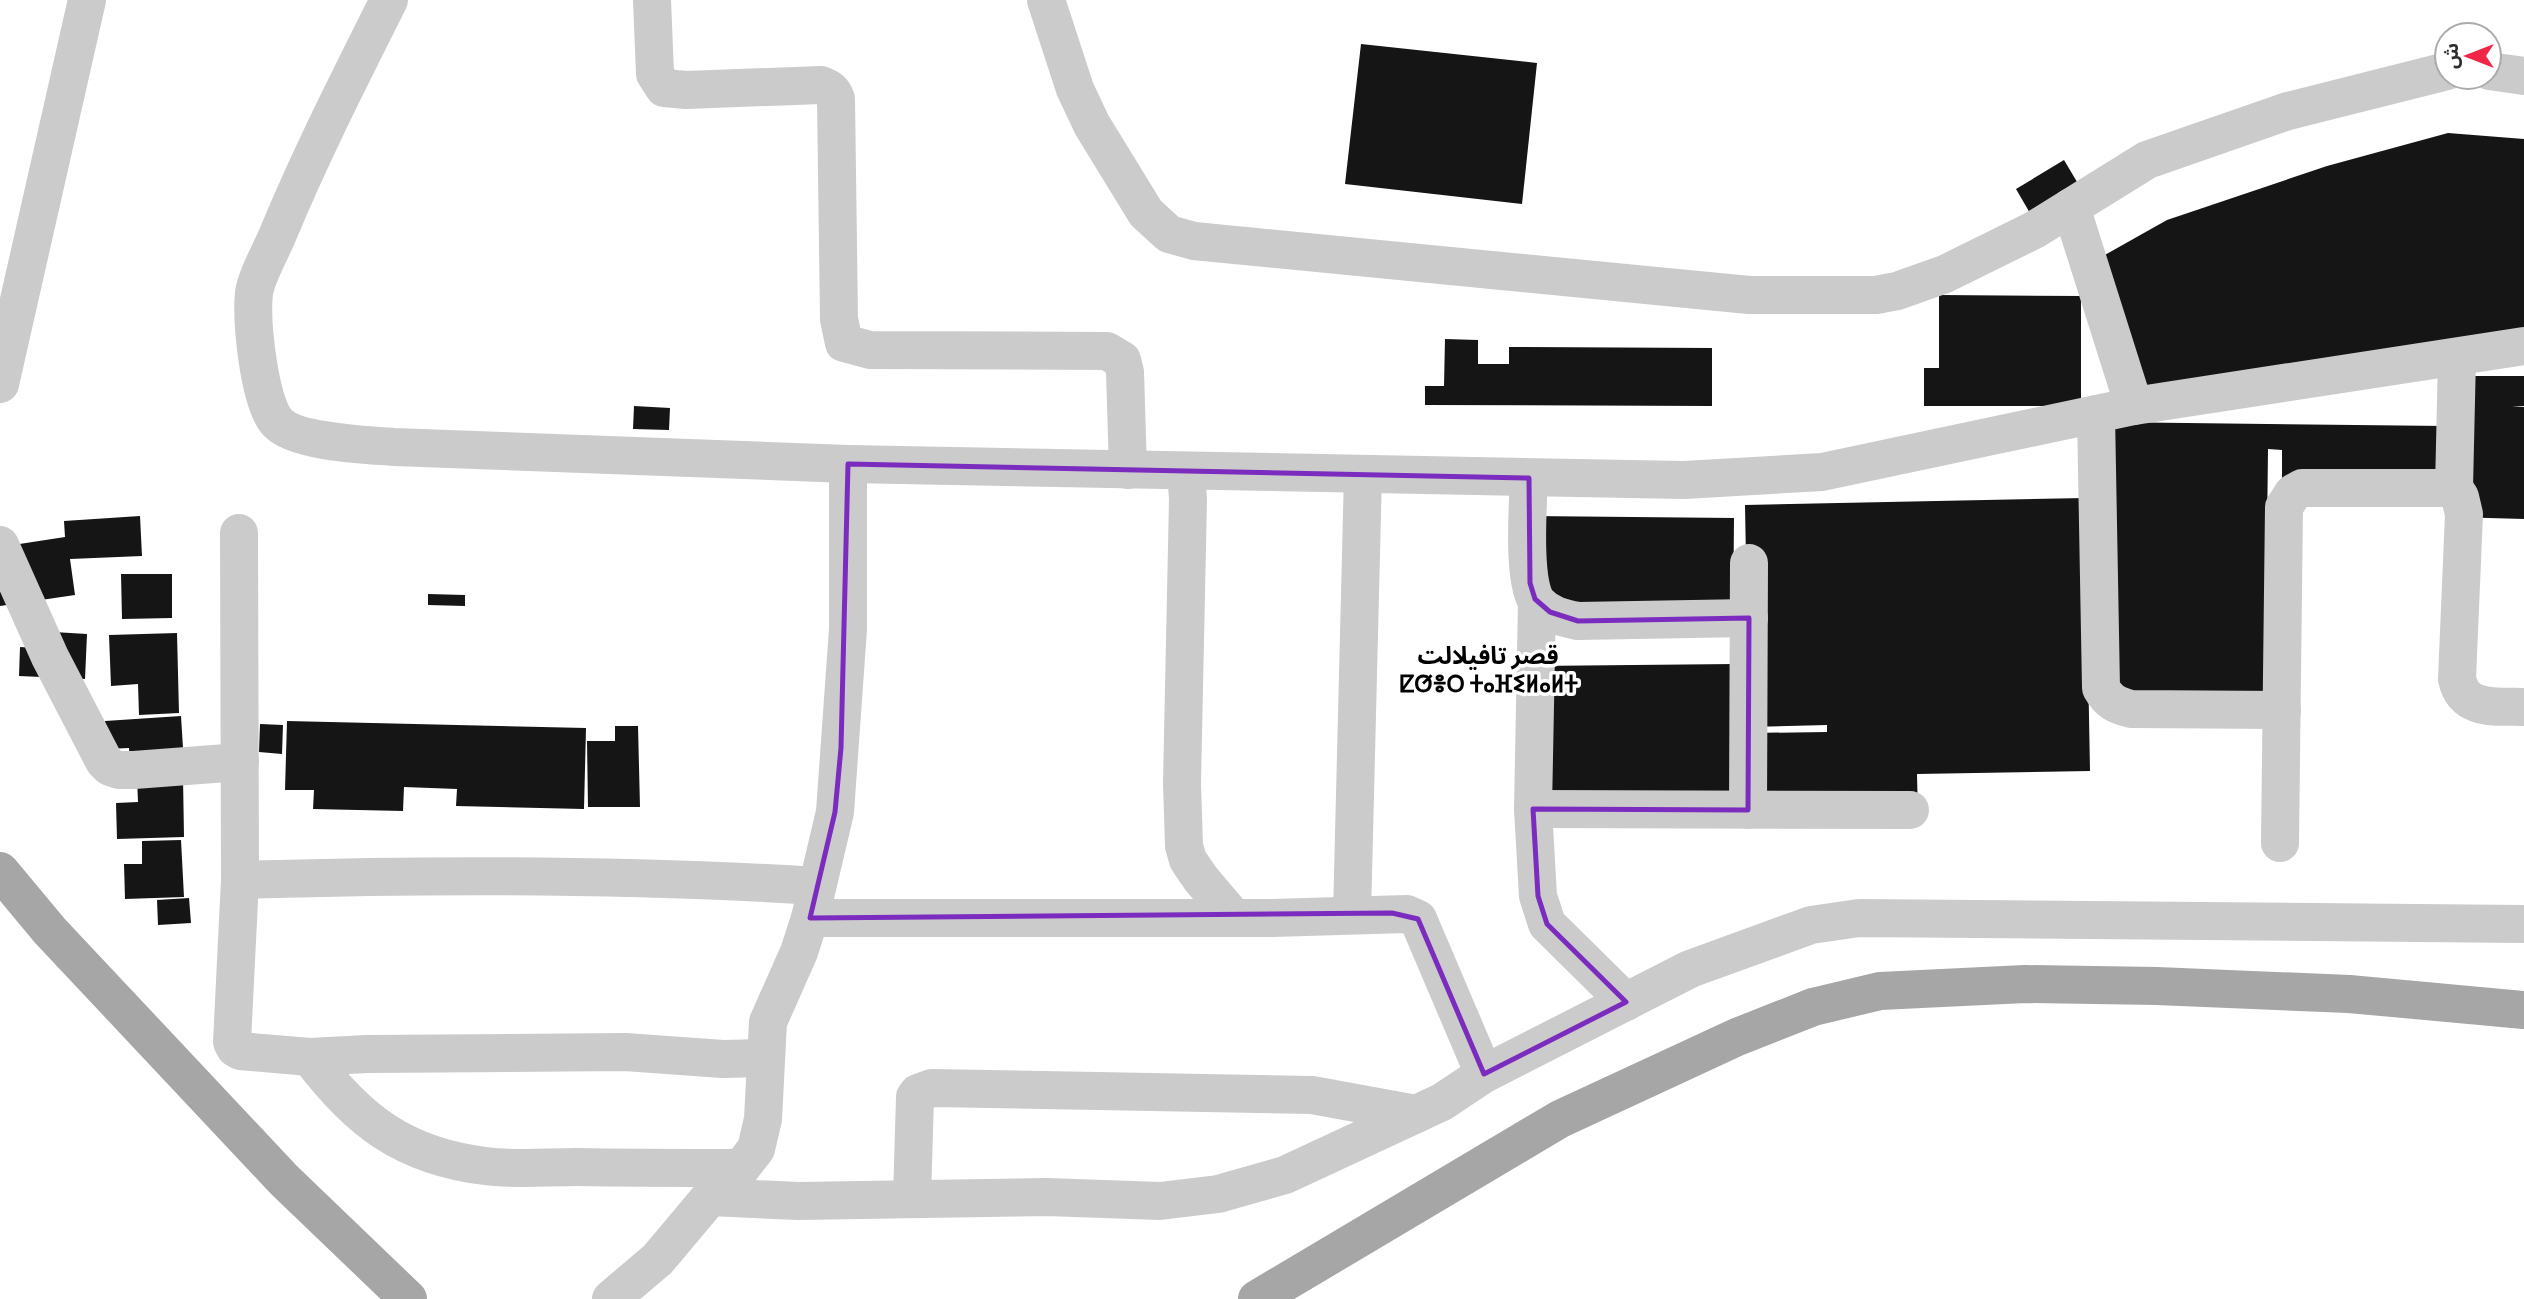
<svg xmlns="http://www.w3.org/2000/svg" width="2524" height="1299" font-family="'Fira Sans Condensed','Noto Sans Arabic','Noto Sans Tifinagh',sans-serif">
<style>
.building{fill:#151515}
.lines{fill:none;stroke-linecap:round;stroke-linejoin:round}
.minor{stroke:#cbcbcb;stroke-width:38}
.major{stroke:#a6a6a6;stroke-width:38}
.marked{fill:none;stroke:#7b2cbf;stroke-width:5;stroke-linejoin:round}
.labels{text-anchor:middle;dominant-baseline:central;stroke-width:7;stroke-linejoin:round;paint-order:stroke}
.district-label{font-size:24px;font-weight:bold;fill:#000;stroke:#fff}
</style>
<rect width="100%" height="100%" fill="#fff"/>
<g class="building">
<path d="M1361,44L1537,63L1522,204L1345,184Z"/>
<path d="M2448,133L2524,139V333L2141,398L2103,256L2167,220L2327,166Z"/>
<path d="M2064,160L2086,197L2038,227L2016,189Z"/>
<path d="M1939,295L2081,296V406H1924V368H1939Z"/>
<path d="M1445,339L1478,340V364H1509V347L1712,348V406L1425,405V386H1444Z"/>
<path d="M2464,376H2524V406L2512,407H2524V519L2453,517Z"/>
<path d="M634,406L670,408L669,430L633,429Z"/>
<path d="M2104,422L2446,426L2444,499L2282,497V450L2268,449L2265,711H2101Z"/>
<path d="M2085,498L2090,771L1917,774L1918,817L1751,821L1749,733L1827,732V725L1749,727L1745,505Z"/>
<path d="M140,516L142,556L70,559L75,595L0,606V567L13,545L65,537L64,521Z"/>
<path d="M1530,516L1734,518L1733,632L1529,608Z"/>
<path d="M121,574H172V618L122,619Z"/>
<path d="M428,594L465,595V606L428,605Z"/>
<path d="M37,631L87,634L85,679L19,676L20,647L36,648Z"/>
<path d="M177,633L179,713L139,715L138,684L111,686L109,635Z"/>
<path d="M1735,664L1737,823L1534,824L1533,666Z"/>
<path d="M181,716L184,764L130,768L129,748L107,749L105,721Z"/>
<path d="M287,721L586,728L584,809L456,806L457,789L404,787L403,811L313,809L314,790H285Z"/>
<path d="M260,724L283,725L282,754L259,752Z"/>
<path d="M615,726H638L640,807H588L587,741H615Z"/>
<path d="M183,777L184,837L117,839L116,803L138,802L137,778Z"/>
<path d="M181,840L184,897L125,899L124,864H142V841Z"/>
<path d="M189,898L191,923L158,925L157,900Z"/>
</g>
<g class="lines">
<g class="minor">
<path d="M389,0C350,78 311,154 278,234C271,251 256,277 254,293C251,321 259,402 277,422C294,442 367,445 394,447L848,464L1684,480L1822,472L2134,406L2524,346"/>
<path d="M652,0L655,74L664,88L686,90L821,85C829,88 833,90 836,99L839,319L844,343L870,350L1107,351L1122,360L1125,372L1128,470"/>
<path d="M1046,0L1075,89L1092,125L1146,213L1169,234L1194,241L1749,295H1876L1897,291L1945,274L2034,230L2147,160L2288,111L2447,71"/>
<path d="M2489,71L2524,76"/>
<path d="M2071,207L2134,406"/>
<path d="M0,384L87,0"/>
<path d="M2096,414L2101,688C2109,702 2116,705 2131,709L2282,710"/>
<path d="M1186,471L1188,499L1182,783L1184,846L1188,860L1201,879L1234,918"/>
<path d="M1529,478C1528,503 1522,586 1538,603C1549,615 1563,618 1578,621L1749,618"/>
<path d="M2454,488L2457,357"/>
<path d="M239,533L240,880C432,874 626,874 817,886"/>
<path d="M0,545L50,657L104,761L110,767L119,770H134L240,762"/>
<path d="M1537,602L1533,809L1538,896L1547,924L1626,1002"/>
<path d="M1533,809L1910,810"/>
<path d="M1748,810L1749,563"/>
<path d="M2280,843L2284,507L2293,493L2302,488H2454L2460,497L2464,514L2457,679C2464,712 2498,706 2524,707"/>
<path d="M240,880L232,1042L235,1048L240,1051L310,1057L367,1054L625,1052L723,1059L765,1058"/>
<path d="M1352,915L1363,474"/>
<path d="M810,918H1272L1407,914L1418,919L1484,1074"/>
<path d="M310,1057C358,1121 404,1156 485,1166C514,1170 546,1167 576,1167C631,1168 686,1168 741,1168"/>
<path d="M710,1197L798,1201L1047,1197L1160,1201L1218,1194L1285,1175L1442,1102L1484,1074L1690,969L1811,925L1859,918L2524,924"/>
<path d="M912,1199L915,1097L918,1093L932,1088L1312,1095L1416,1114"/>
<path d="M611,1299L658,1259L710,1197L741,1168L756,1149L763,1119L768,1022L799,952L810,918L835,812L848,629V464"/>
</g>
<g class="major">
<path d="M0,871L50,931L284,1180L408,1299"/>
<path d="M1257,1299L1560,1119L1737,1037L1813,1007L1880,991L2025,984L2157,986L2349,994L2524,1010"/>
</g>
</g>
<path class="marked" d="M848,464L1529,478L1530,583L1535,599L1550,612L1578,621L1749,618L1748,810L1533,809L1538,896L1547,924L1626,1002L1484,1074L1418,919L1392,913L810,918L835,812L841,748Z"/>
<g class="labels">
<g class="district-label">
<text x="1488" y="656">قصر تافيلالت<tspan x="1488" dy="28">ⵇⵚⴻⵔ ⵜⴰⴼⵉⵍⴰⵍⵜ</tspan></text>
</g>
</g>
<g transform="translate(2468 56) rotate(270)"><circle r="33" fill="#ffffff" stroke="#ababab" stroke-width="2"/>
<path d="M0-5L12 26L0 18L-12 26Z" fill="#f02646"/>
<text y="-10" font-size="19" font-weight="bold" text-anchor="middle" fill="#2e2e2e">ش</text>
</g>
</svg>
